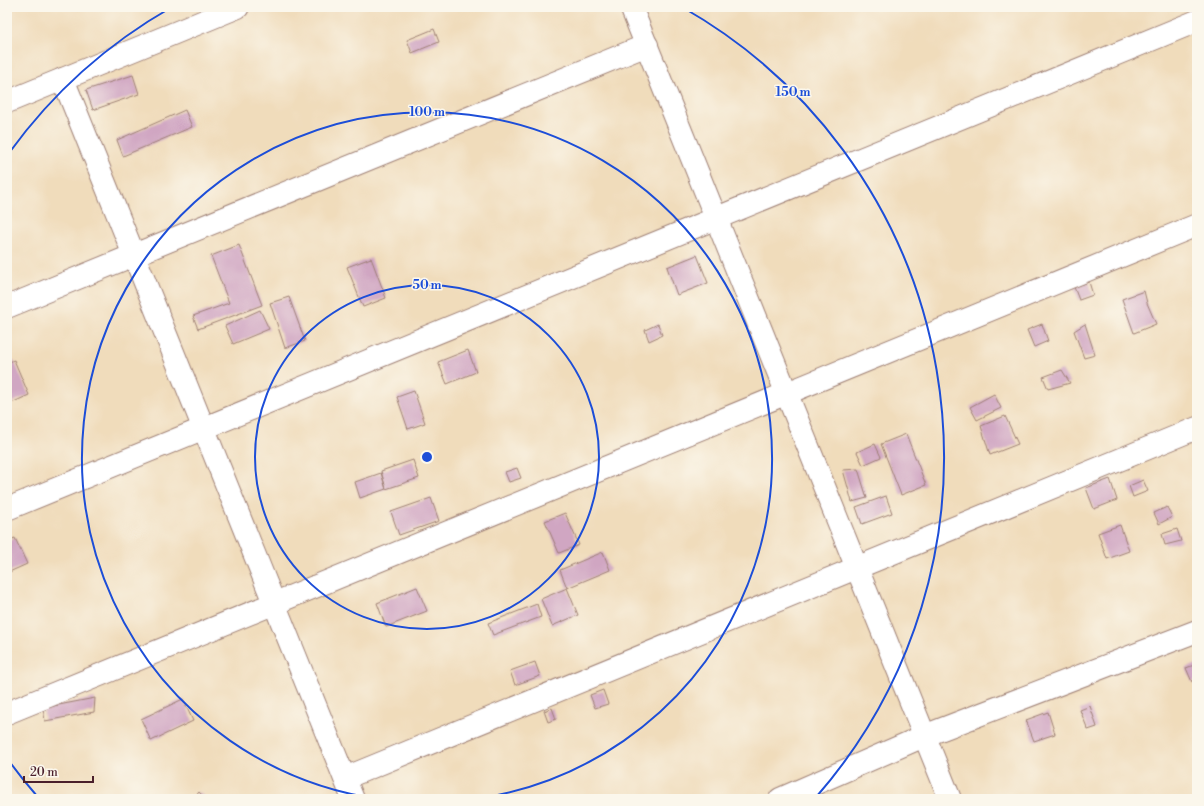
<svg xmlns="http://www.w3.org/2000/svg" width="1204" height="806" font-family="'Libre Bodoni',serif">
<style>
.building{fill:#d0a6c2}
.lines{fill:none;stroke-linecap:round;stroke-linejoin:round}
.minor-casing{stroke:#9d7e73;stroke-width:24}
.minor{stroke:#fff;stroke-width:22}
.ring{fill:none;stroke:#1d4ed8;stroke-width:2}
.centre{fill:#1d4ed8;stroke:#fbf7ec;stroke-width:2}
.ring-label{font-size:12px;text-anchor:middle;font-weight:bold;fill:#1d4ed8;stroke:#fbf7ec;stroke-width:3;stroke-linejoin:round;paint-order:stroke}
</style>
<rect width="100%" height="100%" fill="#fbf7ec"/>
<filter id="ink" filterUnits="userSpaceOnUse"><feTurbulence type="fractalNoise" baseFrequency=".025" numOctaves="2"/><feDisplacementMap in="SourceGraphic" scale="8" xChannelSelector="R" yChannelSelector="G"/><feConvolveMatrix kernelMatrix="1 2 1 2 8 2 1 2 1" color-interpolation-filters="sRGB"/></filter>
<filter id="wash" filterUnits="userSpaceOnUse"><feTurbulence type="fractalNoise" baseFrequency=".012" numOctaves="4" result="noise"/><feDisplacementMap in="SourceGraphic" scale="16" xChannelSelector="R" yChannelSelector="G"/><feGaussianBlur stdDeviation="0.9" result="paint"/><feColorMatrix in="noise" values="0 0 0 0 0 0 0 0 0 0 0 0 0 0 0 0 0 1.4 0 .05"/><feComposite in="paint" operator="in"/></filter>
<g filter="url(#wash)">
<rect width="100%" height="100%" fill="#f0dcbb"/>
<g id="blocks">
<g class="building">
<path d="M434,29L439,42L412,53L407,40Z"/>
<path d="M133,75L139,94L93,110L86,90Z"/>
<path d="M185,110L192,127L123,156L117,140Z"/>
<path d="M239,245L262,305L198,329L193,316L229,303L211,256Z"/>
<path d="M697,255L708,283L677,295L667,267Z"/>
<path d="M371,258L386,298L363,307L347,267Z"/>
<path d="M1089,282L1093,295L1079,300L1074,287Z"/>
<path d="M1144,291L1147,303L1156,324L1134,333L1122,299Z"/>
<path d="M289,297L305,341L285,348L270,303Z"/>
<path d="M260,310L269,329L233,344L225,326Z"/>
<path d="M658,324L662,335L649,341L645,330Z"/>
<path d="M1042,324L1048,341L1034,347L1027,330Z"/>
<path d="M1085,324L1095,355L1084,358L1074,331Z"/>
<path d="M468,350L476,372L447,384L438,362Z"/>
<path d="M14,360L29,395L7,405V363Z"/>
<path d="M1062,370L1070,383L1048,389L1043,377Z"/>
<path d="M414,391L425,423L408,429L397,397Z"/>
<path d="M994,394L1001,408L977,420L970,407Z"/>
<path d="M1005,416L1018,444L990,455L981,426Z"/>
<path d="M906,434L926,485L901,495L881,444Z"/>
<path d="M875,444L881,457L863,465L857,452Z"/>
<path d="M413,460L419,478L386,489L381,471Z"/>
<path d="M517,468L521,478L509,482L505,472Z"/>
<path d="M858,469L867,498L852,502L843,470Z"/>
<path d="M381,473L386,489L360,498L355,482Z"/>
<path d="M1110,479L1117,500L1094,509L1086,488Z"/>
<path d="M1143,480L1148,491L1133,497L1129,486Z"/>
<path d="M886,496L892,513L862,524L856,507Z"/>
<path d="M431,498L439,521L399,535L391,512Z"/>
<path d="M1167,507L1172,517L1159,524L1154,513Z"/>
<path d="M565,513L579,545L559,553L545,521Z"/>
<path d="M1120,525L1129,551L1107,559L1098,533Z"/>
<path d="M1177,529L1181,541L1165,545L1162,534Z"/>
<path d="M15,538L27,564L7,573V541Z"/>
<path d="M603,552L610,570L567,588L560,570Z"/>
<path d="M417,587L427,611L386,627L377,603Z"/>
<path d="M567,588L578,615L552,626L541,599Z"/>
<path d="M537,604L541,617L493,635L488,623Z"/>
<path d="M535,662L540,676L515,685L510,671Z"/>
<path d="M1197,664V680L1192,682L1186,668Z"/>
<path d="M603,690L608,704L595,708L590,695Z"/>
<path d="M95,698L94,712L45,721L43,708Z"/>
<path d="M183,699L193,721L151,741L141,719Z"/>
<path d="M1090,706L1097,727L1088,730L1080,710Z"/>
<path d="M552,708L556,719L548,722L544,711Z"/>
<path d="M1048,712L1055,734L1034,741L1026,720Z"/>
<path d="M199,792L206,799H193Z"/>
</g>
</g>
</g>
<g filter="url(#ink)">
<use href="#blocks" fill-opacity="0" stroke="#9d7e73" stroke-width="1"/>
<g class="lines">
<g class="minor-casing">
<g id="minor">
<path d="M631,7L950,799"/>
<path d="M63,79L353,799"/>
<path d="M7,102L238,7"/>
<path d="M7,307L647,45"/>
<path d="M7,509L1197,21"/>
<path d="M7,713L1197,225"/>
<path d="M345,778L1197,428"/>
<path d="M780,799L924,736L1197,631"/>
</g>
</g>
<use href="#minor" class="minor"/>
</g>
</g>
<g class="ring">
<circle cx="427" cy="457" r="172"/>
<path d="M379 799A345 345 0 1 1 475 799"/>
<path d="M37 796A517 517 0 0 1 9 761M9 153A517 517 0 0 1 172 7M682 7A517 517 0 0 1 817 796"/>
</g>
<circle cx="427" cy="457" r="6" class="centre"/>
<g class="ring-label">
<text x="793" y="96">150 m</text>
<text x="427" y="116">100 m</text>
<text x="427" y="289">50 m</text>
</g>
<rect width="1204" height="806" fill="none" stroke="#fbf7ec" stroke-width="24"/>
<path d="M24 776v6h69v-6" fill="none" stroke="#4a1f2b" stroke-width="2"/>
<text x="30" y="776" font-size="12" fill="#4a1f2b" stroke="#fbf7ec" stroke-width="3" paint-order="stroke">20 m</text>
</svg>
